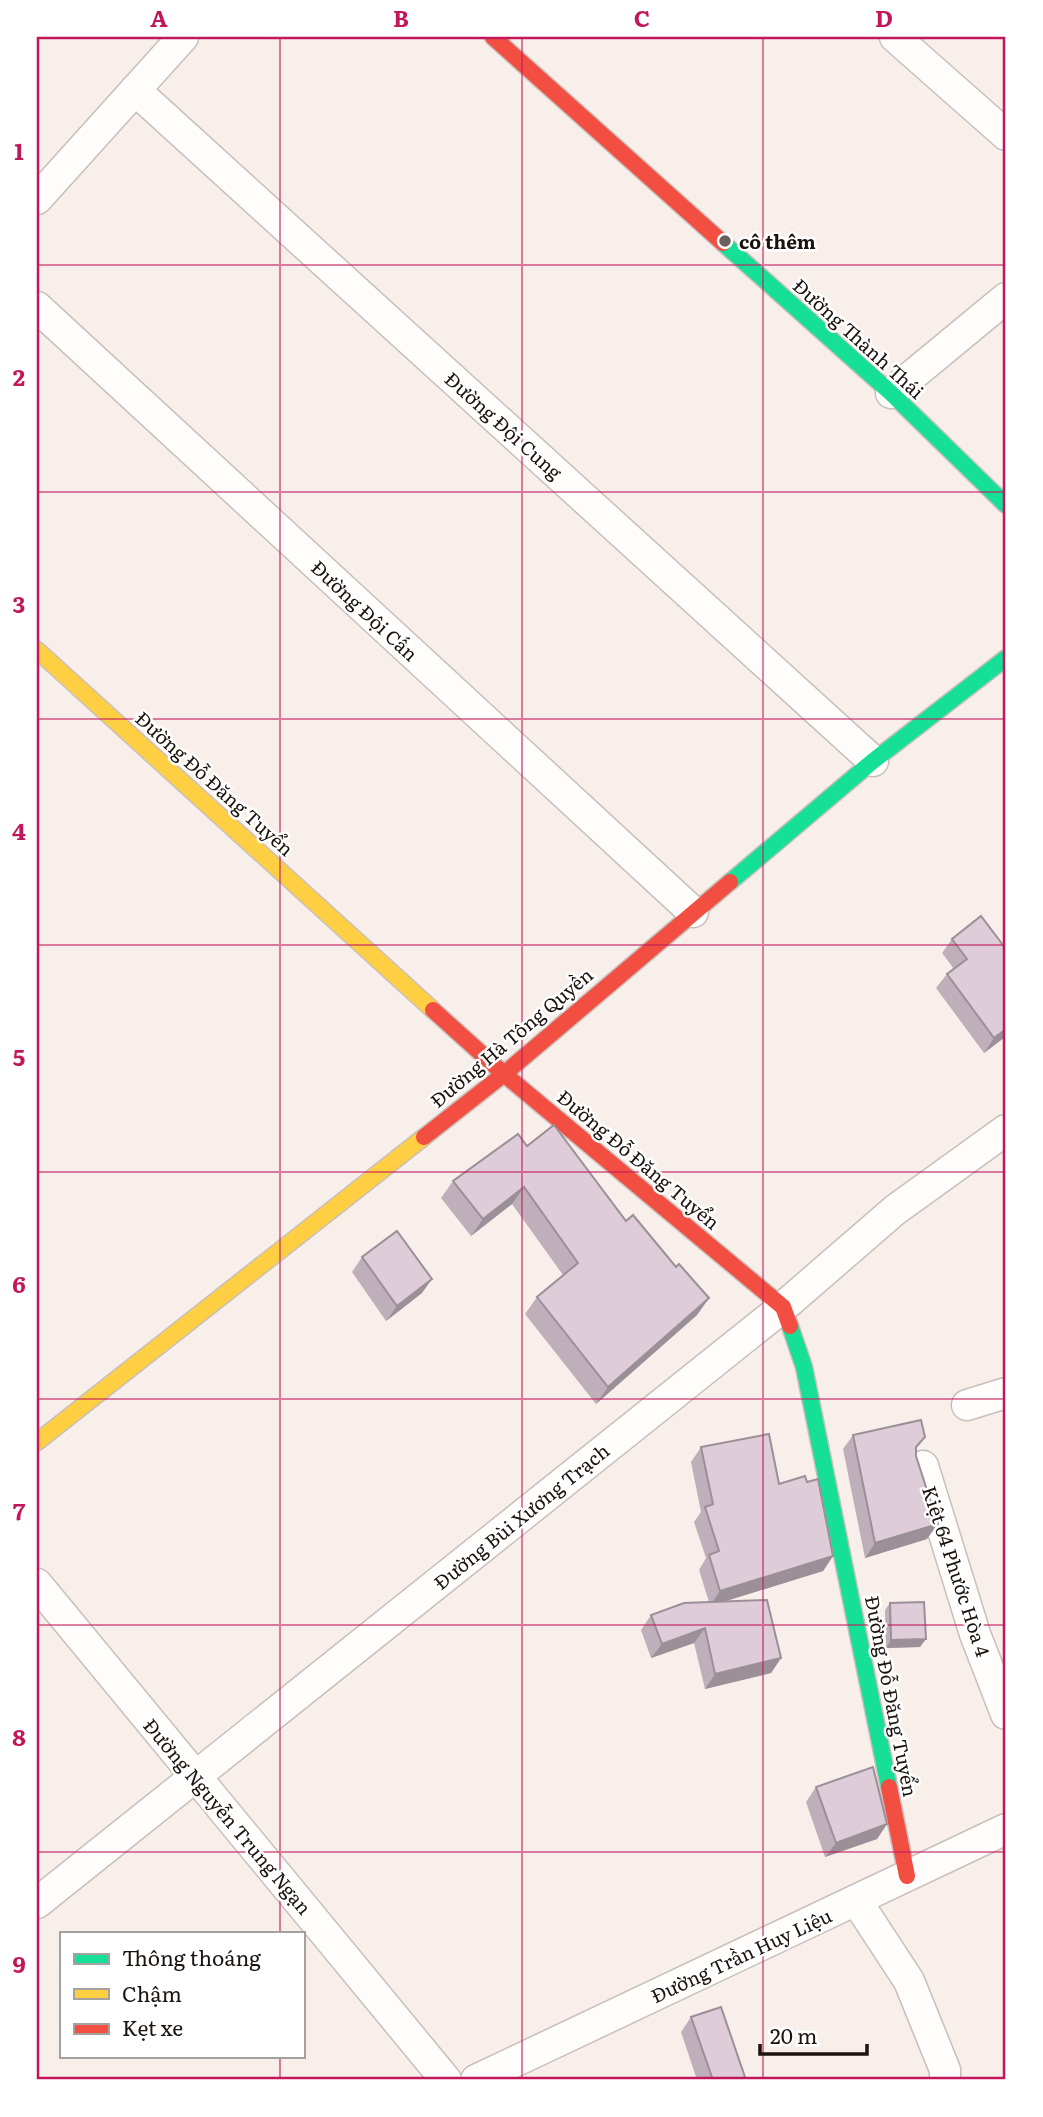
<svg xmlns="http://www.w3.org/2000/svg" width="1043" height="2117" font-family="Literata,serif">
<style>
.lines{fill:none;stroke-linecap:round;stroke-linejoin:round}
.street-casing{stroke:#c8bfbb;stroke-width:33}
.fast-casing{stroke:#c8bfbb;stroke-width:19}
.slow-casing{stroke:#c8bfbb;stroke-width:19}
.jam-casing{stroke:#c8bfbb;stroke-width:19}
.street{stroke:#fefdfc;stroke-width:30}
.fast{stroke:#16e098;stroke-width:16}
.slow{stroke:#ffcf43;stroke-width:16}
.jam{stroke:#f24e42;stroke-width:16}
.wall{fill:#bfafbb}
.shaded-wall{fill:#9b8f98}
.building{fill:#deccd9;stroke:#9b8f98;stroke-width:2}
.grid{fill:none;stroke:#c2185b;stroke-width:2;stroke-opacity:0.55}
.poi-dot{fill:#69605c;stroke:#fff;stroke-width:2.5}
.labels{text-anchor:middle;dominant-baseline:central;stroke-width:5;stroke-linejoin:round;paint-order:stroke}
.poi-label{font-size:19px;font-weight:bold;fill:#1b130f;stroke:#fff;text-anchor:start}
.street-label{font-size:19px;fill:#1b130f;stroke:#fff}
.neatline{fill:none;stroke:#c2185b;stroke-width:2.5}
.grid-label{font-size:23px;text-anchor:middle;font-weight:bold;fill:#c2185b}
</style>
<rect width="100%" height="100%" fill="#f9efea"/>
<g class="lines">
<g class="street-casing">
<g id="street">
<path d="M895,37L1006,135"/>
<path d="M135,90L873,761"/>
<path d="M37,199L183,37"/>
<path d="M37,307L693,912"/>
<path d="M891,393L1006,298"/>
<path d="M967,1405L1006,1393"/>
<path d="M923,1466L975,1634L1006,1714"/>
<path d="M37,1584L446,2080"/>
<path d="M856,1900L909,1981L945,2070V2080"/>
<path d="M37,1903L783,1307L895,1210L1006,1130"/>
<path d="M476,2080L1006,1829"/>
</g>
</g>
<g class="fast-casing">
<g id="fast">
<path d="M723,243L891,393L1006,505"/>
<path d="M730,882L873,761L1006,658"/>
<path d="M790,1326L804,1367L889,1787"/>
</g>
</g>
<g class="slow-casing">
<g id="slow">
<path d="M37,650L433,1010"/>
<path d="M37,1442L424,1137"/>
</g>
</g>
<g class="jam-casing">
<g id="jam">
<path d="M493,37L723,243"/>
<path d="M433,1010L504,1074L783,1307L790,1326"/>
<path d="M424,1137L504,1074L730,882"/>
<path d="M889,1787L907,1876"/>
</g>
</g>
<use href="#street" class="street"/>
<use href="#fast" class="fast"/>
<use href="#slow" class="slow"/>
<use href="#jam" class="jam"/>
</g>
<g class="wall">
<path d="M952,939L1006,949V1038L1005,1037L984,1053L936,988L947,974L954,969L942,953Z"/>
<path d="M527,1146L626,1221L709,1298L697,1315L596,1404L525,1314L537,1297L563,1275L512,1204L471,1236L441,1198L453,1181Z"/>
<path d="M362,1257L422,1293L386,1321L352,1272Z"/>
<path d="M853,1435L925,1437L916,1448V1456L927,1539L865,1558L843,1449Z"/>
<path d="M701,1447L779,1484L833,1556L823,1571L722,1602L781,1658L771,1673L705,1689L694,1643L651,1658L641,1630L651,1615L709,1602L699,1570L706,1558L694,1522L701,1512L691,1462Z"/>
<path d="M890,1603L920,1647L886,1648L885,1610Z"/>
<path d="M816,1787L887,1824L877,1839L825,1857L806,1802Z"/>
<path d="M691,2017L743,2080H697L681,2032Z"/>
</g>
<g class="shaded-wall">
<path d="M1006,1029L1005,1037L984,1053L994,1038Z"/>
<path d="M524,1187L512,1204L471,1236L483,1219Z"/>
<path d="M432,1279L422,1293L386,1321L397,1306Z"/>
<path d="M709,1298L697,1315L596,1404L608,1387Z"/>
<path d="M938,1524L927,1539L865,1558L875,1543Z"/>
<path d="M833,1556L823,1571L710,1606L720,1591Z"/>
<path d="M705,1628L694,1643L651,1658L662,1644Z"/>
<path d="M926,1639L920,1647L886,1648L891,1640Z"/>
<path d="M781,1658L771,1673L705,1689L715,1674Z"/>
<path d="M887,1824L877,1839L825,1857L836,1843Z"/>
</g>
<g class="building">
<path d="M981,916L1006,949V1029L994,1038L947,974L967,959L952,939Z"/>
<path d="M554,1125L626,1221L633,1215L676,1267L679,1264L709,1298L608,1387L537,1297L578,1263L524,1187L483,1219L453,1181L518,1134L527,1146Z"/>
<path d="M397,1231L432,1279L397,1306L362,1257Z"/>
<path d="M921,1420L925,1437L916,1447V1456L938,1524L875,1543L853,1435Z"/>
<path d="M769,1434L779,1484L805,1476L807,1482L818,1479L833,1556L720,1591L709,1555L719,1551L705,1507L713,1504L701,1447Z"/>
<path d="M767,1600L781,1658L715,1674L705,1628L662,1644L651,1615L684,1603Z"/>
<path d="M924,1602L926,1639L891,1640L890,1603Z"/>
<path d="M873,1767L887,1824L836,1843L816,1787Z"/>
<path d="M721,2007L745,2077L736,2080H713L691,2017Z"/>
</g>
<path class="grid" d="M280,37V1933M522,37V2080M763,37V2080M37,265H1006M37,492H1006M37,719H1006M37,945H1006M37,1172H1006M37,1399H1006M37,1625H1006M37,1852H1006M280,2056V2080"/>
<circle class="poi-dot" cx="725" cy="241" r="7"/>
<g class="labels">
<g class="poi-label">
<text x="739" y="241">cô thêm</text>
</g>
<g class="street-label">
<text transform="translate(859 338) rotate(42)">Đường Thành Thái</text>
<text transform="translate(504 425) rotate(42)">Đường Đội Cung</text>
<text transform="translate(365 610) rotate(43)">Đường Đội Cấn</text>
<text transform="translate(215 783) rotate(42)">Đường Đỗ Đăng Tuyển</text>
<text transform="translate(511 1037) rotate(-40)">Đường Hà Tông Quyền</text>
<text transform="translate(639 1159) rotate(40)">Đường Đỗ Đăng Tuyển</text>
<text transform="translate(521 1516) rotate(-39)">Đường Bùi Xương Trạch</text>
<text transform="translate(957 1571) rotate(72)">Kiệt 64 Phước Hòa 4</text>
<text transform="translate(892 1696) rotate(79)">Đường Đỗ Đăng Tuyển</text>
<text transform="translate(228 1816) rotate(50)">Đường Nguyễn Trung Ngạn</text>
<text transform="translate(741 1955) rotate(-25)">Đường Trần Huy Liệu</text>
</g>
</g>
<rect width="1043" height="2117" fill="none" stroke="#ffffff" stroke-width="77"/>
<rect x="60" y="1932" width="245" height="126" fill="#ffffff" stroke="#a4a19f" stroke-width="2"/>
<rect x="74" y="1954" width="35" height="10" fill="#16e098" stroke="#a4a19f" stroke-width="2"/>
<text x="122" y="1966" font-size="21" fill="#1b130f">Thông thoáng</text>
<rect x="74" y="1989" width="35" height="10" fill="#ffcf43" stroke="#a4a19f" stroke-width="2"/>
<text x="122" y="2002" font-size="21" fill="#1b130f">Chậm</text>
<rect x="74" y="2024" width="35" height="10" fill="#f24e42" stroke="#a4a19f" stroke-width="2"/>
<text x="122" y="2036" font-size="21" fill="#1b130f">Kẹt xe</text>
<path d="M760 2044v10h107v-10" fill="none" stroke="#1b130f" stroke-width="3.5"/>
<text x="770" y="2044" font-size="21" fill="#1b130f" stroke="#ffffff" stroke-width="5" paint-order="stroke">20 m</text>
<rect x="38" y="38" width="966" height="2040" class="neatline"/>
<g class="grid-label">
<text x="159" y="27">A</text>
<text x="401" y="27">B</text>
<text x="642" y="27">C</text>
<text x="884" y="27">D</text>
<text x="19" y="160">1</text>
<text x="19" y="386">2</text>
<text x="19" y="613">3</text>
<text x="19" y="840">4</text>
<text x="19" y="1066">5</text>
<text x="19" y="1293">6</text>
<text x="19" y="1520">7</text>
<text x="19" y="1746">8</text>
<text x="19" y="1973">9</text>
</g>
</svg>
